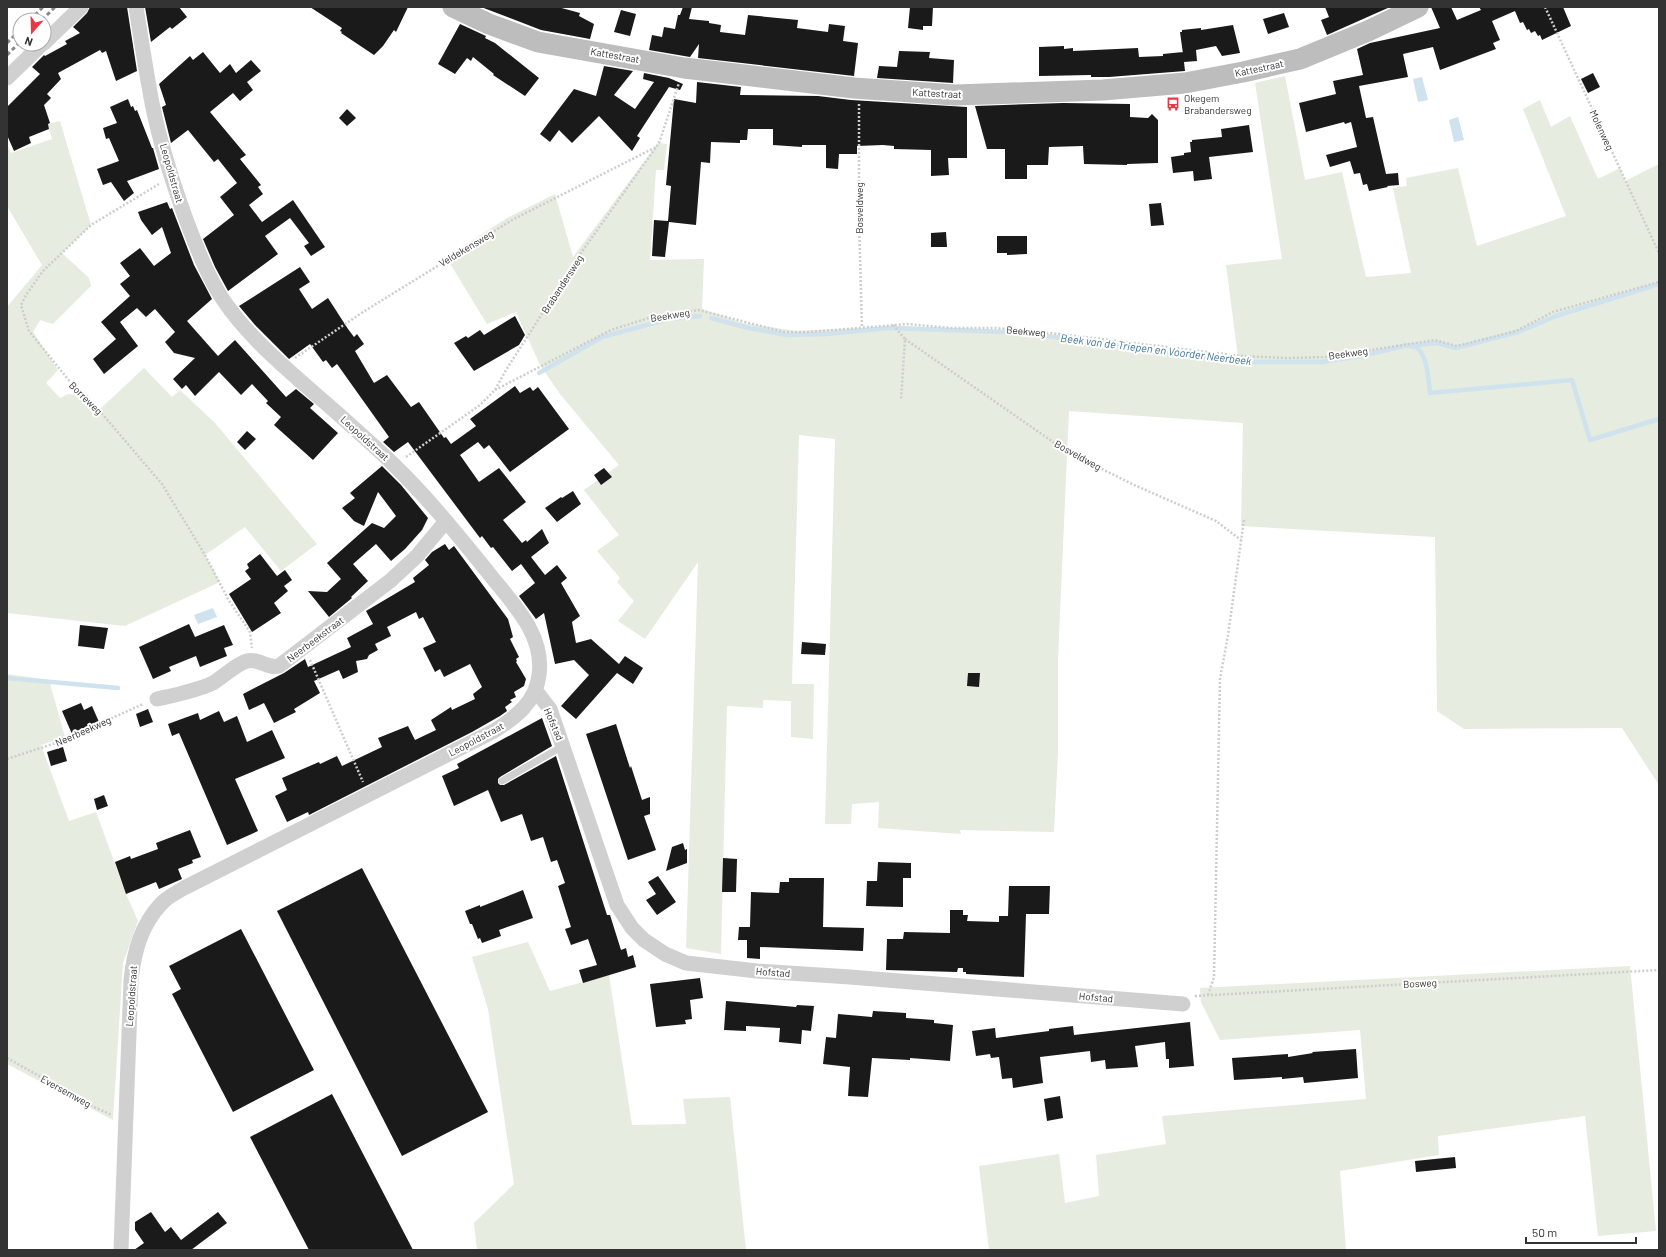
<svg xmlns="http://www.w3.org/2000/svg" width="1666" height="1257" font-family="Barlow,sans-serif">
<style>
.green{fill:#e6ecdf}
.water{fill:#cfe2ee}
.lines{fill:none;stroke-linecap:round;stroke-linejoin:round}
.stream{stroke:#cfe2ee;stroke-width:4.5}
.building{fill:#1a1a1a}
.path{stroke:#cdcdcd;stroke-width:2.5;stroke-dasharray:2 2;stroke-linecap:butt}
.service{stroke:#d0d0d0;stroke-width:7}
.minor{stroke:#d0d0d0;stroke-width:15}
.secondary{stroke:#bdbdbd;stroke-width:21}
.rail{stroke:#888;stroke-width:3;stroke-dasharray:4 3;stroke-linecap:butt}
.labels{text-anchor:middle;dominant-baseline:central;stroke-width:4;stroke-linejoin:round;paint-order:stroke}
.street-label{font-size:10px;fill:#333;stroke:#fff}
.poi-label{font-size:10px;fill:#333;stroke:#fff;text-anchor:start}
.water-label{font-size:11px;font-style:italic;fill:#3f7597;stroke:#fff}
</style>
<rect width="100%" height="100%" fill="#fff"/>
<g class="green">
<path d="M1285,76L1305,180L1342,172L1366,277L1411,273L1393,188L1407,186L1406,178L1458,168L1477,246L1566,216L1523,109L1540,100L1551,127L1570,116L1598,179L1620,168L1625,181L1659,164V785L1622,728L1464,729L1437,711L1435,537L1241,526L1243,423L1069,411L1058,659V753L1054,832L960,830L961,834L878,828L879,802L852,804L851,824H825L835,439L799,435L792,684H814L813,739L791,737V701L763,700V708L727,706L721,954L686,948L698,562L645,639L618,621L634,601L617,582L620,578L597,551L619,535L584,490L619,465L560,394L540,365L516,312L487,324L446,257L507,218L555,194L573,257L658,143L667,144L664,170H656L650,260L704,259L702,309L743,323L796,331L901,326L1008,330L1238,357L1226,265L1282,259L1255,83Z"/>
<path d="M60,121L91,225L62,253L89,278L91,286L53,324L40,320L33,332L58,370L46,383L60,398L68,394L87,396L99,410L144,368L172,397L180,390L215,423L317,544L281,571L245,527L205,555L220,582L125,626L7,613V307L42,265L7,206V144L11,153L52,139L48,124Z"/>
<path d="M7,674L49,680L65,737L41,745L69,821L96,812L126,894L138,921L123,963L113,1120L7,1064Z"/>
<path d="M528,942L550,991L609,975L632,1125L686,1124L683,1099L730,1097L746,1250H477L474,1223L514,1184L488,1009L472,957Z"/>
<path d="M1630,966L1656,1231L1598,1236L1585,1116L1438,1136L1439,1155L1340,1171L1346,1250H989L979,1166L1059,1154L1065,1203L1099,1196L1096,1155L1166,1144L1162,1116L1366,1099L1360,1030L1220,1040L1201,1002L1200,988Z"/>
</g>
<g class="water">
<path d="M1422,77L1428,100L1418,102L1413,79Z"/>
<path d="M1458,117L1464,140L1454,142L1449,120Z"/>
<path d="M213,608L217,617L198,624L194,615Z"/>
</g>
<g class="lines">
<g class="stream">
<path d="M711,318L749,328L787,335L826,334L889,328L1006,332L1066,338L1240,362H1321L1361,356L1404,346L1417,345L1437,343L1456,348L1518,332L1556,316L1659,284"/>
<path d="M1413,347H1416C1428,355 1428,380 1430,393L1572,380L1590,440L1659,419"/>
<path d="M539,373L602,337L669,319L700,316"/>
<path d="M7,678L118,688"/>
</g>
</g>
<g class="building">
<path d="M90,7H127L137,71L116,81L106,51L102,53L100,50L58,73L61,79L47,94L51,98L44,105L50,123L48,124L49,129L29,137L31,143L14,151L7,135V107L40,74L32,67L44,55L45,56L67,44L65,41L80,33L73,27L87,13Z"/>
<path d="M145,7H179L187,17L172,29L170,27L151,42Z"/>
<path d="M310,7H408L396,32L394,30L383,46L374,55L341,33L342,32L340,31L342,28Z"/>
<path d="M481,7H558L580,13L579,16L594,24L590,39L541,30Z"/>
<path d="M683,7H692L689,19L709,21V23L721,25L720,32L745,35L748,15L798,20L797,28L828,32L829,24L845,26L843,41L858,43L854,76L698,58L699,44L690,57L649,50L652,35L662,37L664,27L675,29L678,15H680Z"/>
<path d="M910,7H933L932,26H923V30L908,28Z"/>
<path d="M1325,7H1390L1327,35L1321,20L1329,17Z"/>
<path d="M1431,7H1451L1457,20L1481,10L1479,7H1563L1571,26L1542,40L1540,35L1538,36L1535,31L1531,33L1529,29L1527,30L1523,22L1520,23L1515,11L1492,21L1500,40L1493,43L1496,49L1440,70L1433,47L1403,54L1408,77L1359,86L1366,118L1373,117L1386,174L1398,173L1399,185L1387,186L1388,187L1369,191L1367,184L1363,185L1360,173L1354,174L1350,161L1330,167L1326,155L1357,147L1351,122L1345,124L1344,122L1306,132L1299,103L1336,94L1333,81L1363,75L1357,49L1370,43L1440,28Z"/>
<path d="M621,10L636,14L630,36L614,32Z"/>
<path d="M1284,13L1289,27L1268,34L1263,19Z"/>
<path d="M460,24L486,36L485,38L495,43L539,78L525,96L493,75L494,74L473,57L471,61L467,58L455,74L438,64Z"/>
<path d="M1233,25L1240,53L1222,56L1216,46L1196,50L1197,61L1184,62L1185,71L1109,77H1091V75L1039,76V47L1064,46V49L1073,48V51L1138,48L1139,57L1163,56V54L1183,52V54L1180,32H1182V30L1201,28V30Z"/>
<path d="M899,51L930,52L929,58L954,60L953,83L877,78L879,66L897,67Z"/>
<path d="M203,52L220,73L230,64L236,73L251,60L261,71L247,82L253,90L240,101L233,93L210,112L246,155L240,159L261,185L258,187L263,194L249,205L262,222L293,200L325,247L311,256L304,246L309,243L290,218L265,236L278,254L228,291L215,267L203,239L234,215L220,197L237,183L218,159L214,162L188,130L171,143L162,107L166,105L159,84L190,56L193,60Z"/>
<path d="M604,66L633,71L614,95L635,109L654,82L643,79L644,73L669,78L683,84L680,90L669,87L637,136L640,138L632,151L599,116L572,143L559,130L550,142L540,134L574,89L596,96Z"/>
<path d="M1593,73L1600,87L1588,93L1581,79Z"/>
<path d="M697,82L741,87L740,95L818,96L851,100L967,107V158H948L949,175L931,176V150L894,149V146L883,145L857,146V154H839L838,169L826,168V145H802V147L773,145V129H748L747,140H740V143L711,142L710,163L701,162L696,225L669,222L665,257L652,256L654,220L668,221L671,186L666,185L674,99L696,103Z"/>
<path d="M128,99L131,107L133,106L135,111L137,110L152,148H153L159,169L127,181L134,193L124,201L111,182L103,185L97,169L119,161L109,138L106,139L103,128L117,123L110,107Z"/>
<path d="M1063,103L1130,104V117L1148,118L1152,114L1158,120V163L1127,164V165L1084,164L1083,146L1049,147L1048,165H1027V179H1005V149H987L975,106Z"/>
<path d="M347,109L356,118L347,126L339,118Z"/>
<path d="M1249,125L1253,152L1209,157L1212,179L1194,181L1193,171L1173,173L1171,157L1184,155V153L1191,152L1190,142H1192V140L1222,137L1221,129Z"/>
<path d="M167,202L170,209L172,208L194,265L212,299L187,321L218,356L235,340L286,397L296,389L314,404L310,408L338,433L313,460L274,425L281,417L266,403L268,401L252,384L241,395L219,372L195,396L186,385L182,389L173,379L195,358L174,353L165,342L175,332L155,309L146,317L137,308L120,322L138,346L104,374L93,359L116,339L101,322L130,296L120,284L130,276L120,263L140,248L154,266L171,253L162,227L152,235L141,220L138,212Z"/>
<path d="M1161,203L1164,225L1151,226L1149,204Z"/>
<path d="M946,232L947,247H931V233Z"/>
<path d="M997,236H1027V254L1007,255V253H997Z"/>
<path d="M300,267L310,282L299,289L312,309L328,298L348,329L354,337L357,334L364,344L355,351L374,383L387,375L411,407L419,402L444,438L446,437L451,444L476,426L470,419L515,386L520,393L530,387L533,391L538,387L569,429L510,472L489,445L484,449L478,442L460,455L479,482L499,468L526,502L503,520L522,543L526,540L527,542L542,529L549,543L531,557L545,575L557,565L567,578L561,583L580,616L572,622L576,643L591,639L619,664L625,656L643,668L633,684L617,673L576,719L561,706L589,675L574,660L555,664L544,613L536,619L519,596L535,583L521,564L512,571L493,547L491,548L482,536L480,538L408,442L394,452L383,442L389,437L337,364L332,368L326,360L323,362L310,344L289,359L255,325L239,306Z"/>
<path d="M515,316L525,335L519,345L474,371L454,343L466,336L468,338L480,330L484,335Z"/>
<path d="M247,431L256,439L245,450L237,442Z"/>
<path d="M382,466L401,485L428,518L422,530L405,549L391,561L376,544L353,564L368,581L351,597L352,598L329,617L308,591L327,592L341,579L327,563L372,523L384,528L396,516L378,492L364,526L354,521L342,508L355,498L350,493Z"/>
<path d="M604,468L612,477L601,485L594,475Z"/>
<path d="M573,491L581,504L557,522L545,508L561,497L562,498Z"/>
<path d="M445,544L449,550L454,546L508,619L513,637L510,639L519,657L516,659L517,661L516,662L526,679L524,686L514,692L516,697L510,700L512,702L505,707L507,711L500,716L472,732L309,815L308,812L287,822L275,796L287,790L282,778L319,762L320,764L337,756L342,766L382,747L378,738L408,726L415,740L436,730L431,720L451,707L452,710L475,699L473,694L482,687L470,664L444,677L440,669L435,672L423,648L436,642L423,617L419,619L416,612L387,627L391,636L375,644L378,650L369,655L367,659L356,661L358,672L343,679L339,670L314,681L320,693L294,709L296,712L274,723L264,703L249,710L243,694L284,673L305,659L308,667L351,647L347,638L373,624L366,611L415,582L413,578L429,565L425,560L432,552Z"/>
<path d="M260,554L277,576L285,570L292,580L284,586L288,591L274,603L281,613L252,632L229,594L251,579L245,571L249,568L247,564Z"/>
<path d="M189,624L195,637L224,625L233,645L224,648L227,656L200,667L196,656L169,667L171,671L153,679L139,647Z"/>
<path d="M80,625L108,628L104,649L78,646Z"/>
<path d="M802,642L826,644L825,655L801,654Z"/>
<path d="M968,673H980L979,687L967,686Z"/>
<path d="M81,703L84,710L92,706L99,722L72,734L62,711Z"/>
<path d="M148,709L153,722L140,727L136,714Z"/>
<path d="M219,711L224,722L237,716L247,742L272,730L285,758L235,779L258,831L227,845L179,733L172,736L168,724L198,713L200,720Z"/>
<path d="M542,718L552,746L500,777L498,779V783L500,785H504L556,756L607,915H610L621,950L626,948L628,957L633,955L636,967L583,983L579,970L597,965L588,939L571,945L565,929L571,927L558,886L565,883L557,860L551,862L543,837L531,841L522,814L501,822L488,790L454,806L442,776L459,768L457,764Z"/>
<path d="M616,724L630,768L631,766L642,800L650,797V814L644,816L656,850L628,860L586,734Z"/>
<path d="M63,747L67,761L51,766L47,752Z"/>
<path d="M104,795L108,806L97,810L94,799Z"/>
<path d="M190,830L201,857L192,860L193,863L178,869L182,879L159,889L156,882L126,894L115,862L130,856L131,859L158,849L156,843Z"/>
<path d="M683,843L685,850L687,849V863L666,871L672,847Z"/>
<path d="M723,858L737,859L736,892H722Z"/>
<path d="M878,862L911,863V878H903V907L866,906L867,881H877Z"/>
<path d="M362,868L488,1112L402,1156L277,911Z"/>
<path d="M658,876L676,902L657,915L646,900L656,894L648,882Z"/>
<path d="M789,878H824L823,927L864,928L863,951L760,947V959L747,958V940H738L739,927H750L751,892L779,893L780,882H789Z"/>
<path d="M1009,886H1050L1049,914H1026L1024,977L966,974V972H963V968H958L957,972L886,970L887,939H903L904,932L950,933V910H963V915H968L967,921L999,922V916H1008Z"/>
<path d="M523,890L533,918L499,930L501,936L482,943L480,938L478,939L472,924H470L465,911L480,905V907Z"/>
<path d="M241,929L314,1070L233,1112L172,994L181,989L169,966Z"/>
<path d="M700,978L703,998L690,1000L692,1019L685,1020L686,1024L656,1027L650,984Z"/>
<path d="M726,1001L796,1007L797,1005L814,1006L811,1031L802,1030L801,1044L779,1042L780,1028L746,1026V1031L724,1030Z"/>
<path d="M873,1011L906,1013V1018L934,1020V1023L953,1025L950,1061L910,1058V1060L872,1058L868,1097L848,1096L850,1067L823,1064L826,1037L836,1038L838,1014L872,1017Z"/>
<path d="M1190,1022L1194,1066L1169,1068V1059H1166L1165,1042L1135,1046L1138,1067L1106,1069L1105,1060L1091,1062L1090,1051L1040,1057L1043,1083L1013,1088L1012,1078L1002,1079L999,1057L991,1058L990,1054L976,1056L972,1031L995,1028L996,1038L1049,1031V1029L1073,1026L1074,1035Z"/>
<path d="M1356,1049L1358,1078L1304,1083L1303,1077L1282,1079V1077L1234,1080L1232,1058L1288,1054V1057L1313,1053L1312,1052Z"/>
<path d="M332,1094L413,1250H309L250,1137Z"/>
<path d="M1060,1096L1063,1118L1047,1121L1044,1099Z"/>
<path d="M1455,1157L1456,1168L1416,1172L1415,1161Z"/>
<path d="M151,1212L165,1232L171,1227L181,1240L218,1212L227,1223L191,1250H134L144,1243L135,1230V1222Z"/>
</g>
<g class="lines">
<g class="path">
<path d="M1545,7L1659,253"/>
<path d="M859,104V219L862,328"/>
<path d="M159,184L91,225L43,271L26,295L21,305L29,331L75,388L87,396L162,484L205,555L228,599L250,632L252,648"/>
<path d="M893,325L905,339L901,400"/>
<path d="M905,339L1066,451L1132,484L1216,521L1241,540"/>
<path d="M295,358L363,312L512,220L656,147"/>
<path d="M495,390L611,330L655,316L699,310L784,332H809L907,324L951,328H996L1060,334L1241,356L1287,358L1326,357L1435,340L1457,346L1516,331L1553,312L1659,282"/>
<path d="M406,457L480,405L495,390L506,370L581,253L659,143L679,83"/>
<path d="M310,660L363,782"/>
<path d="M7,759L59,742L143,704"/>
<path d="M1208,995L1214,977L1220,679L1228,635L1244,520"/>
<path d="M1195,996L1659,970"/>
<path d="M7,1058L96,1108L112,1115"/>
</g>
<path class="service" d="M502,781L563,746"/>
<g class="minor">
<path d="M44,43L81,7"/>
<path d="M7,78L42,44"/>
<path d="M536,691L550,709L617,905L632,928L644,940L665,954L686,963L757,971L850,977L1183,1004"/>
<path d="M157,699C175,695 196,691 213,683C223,677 236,664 247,661C258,658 268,669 279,666L390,581L417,556L446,521"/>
<path d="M121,1250L131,980C134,952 141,925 161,904C167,897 176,893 184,888L494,731C516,717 536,702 539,675C545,633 510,601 487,571C457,534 428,498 394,465C378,449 361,435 345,420C304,383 252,344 222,298C207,275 197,248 187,222C173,184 160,143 152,103C146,71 141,39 136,7"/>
</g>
<path class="secondary" d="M453,7L489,24L538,42L684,68L854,88L955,95L1103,90L1185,83L1243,72L1300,59L1368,31L1418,7"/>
<g class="rail">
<path d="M30,20L43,7"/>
<path d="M42,20L55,7"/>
<path d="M7,43L20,30"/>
<path d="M7,55L20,42"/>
</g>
</g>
<defs>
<g id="bus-bare" transform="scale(1.08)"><path d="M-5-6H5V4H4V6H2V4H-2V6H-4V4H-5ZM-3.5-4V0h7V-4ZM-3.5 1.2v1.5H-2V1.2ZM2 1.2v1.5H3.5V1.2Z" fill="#e63946" stroke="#fff" stroke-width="2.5" paint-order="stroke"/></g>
</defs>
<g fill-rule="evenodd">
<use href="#bus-bare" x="1173" y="104"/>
</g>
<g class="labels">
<g class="street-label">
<text transform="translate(615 55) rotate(10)">Kattestraat</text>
<text transform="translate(1259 68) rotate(-12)">Kattestraat</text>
<text transform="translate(937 93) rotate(3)">Kattestraat</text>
<text transform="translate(1602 130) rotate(65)">Molenweg</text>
<text transform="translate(172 173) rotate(74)">Leopoldstraat</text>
<text transform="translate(859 208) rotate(-90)">Bosveldweg</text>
<text transform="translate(466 248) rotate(-31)">Veldekensweg</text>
<text transform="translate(562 284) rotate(-57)">Brabandersweg</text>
<text transform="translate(670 315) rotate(-9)">Beekweg</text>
<text transform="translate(1026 331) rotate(5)">Beekweg</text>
<text transform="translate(1348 353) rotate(-8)">Beekweg</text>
<text transform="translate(86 398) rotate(45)">Borreweg</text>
<text transform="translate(365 438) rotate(42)">Leopoldstraat</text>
<text transform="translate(1078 455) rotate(29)">Bosveldweg</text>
<text transform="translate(315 639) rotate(-37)">Neerbeekstraat</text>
<text transform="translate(554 724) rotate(67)">Hofstad</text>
<text transform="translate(83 731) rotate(-24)">Neerbeekweg</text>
<text transform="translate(476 739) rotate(-28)">Leopoldstraat</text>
<text transform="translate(773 972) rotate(4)">Hofstad</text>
<text transform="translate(1420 983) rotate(-3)">Bosweg</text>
<text transform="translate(131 996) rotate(-86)">Leopoldstraat</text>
<text transform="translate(1096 997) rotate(5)">Hofstad</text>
<text transform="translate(66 1091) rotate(29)">Eversemweg</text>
</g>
<g class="poi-label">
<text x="1184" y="98">Okegem<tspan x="1184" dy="12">Brabandersweg</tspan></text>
</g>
<g class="water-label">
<text transform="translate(1156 349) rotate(7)">Beek van de Triepen en Voorder Neerbeek</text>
</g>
</g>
<rect width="1666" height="1257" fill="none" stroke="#333333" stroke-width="16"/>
<g transform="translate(32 32) rotate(200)"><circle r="19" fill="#ffffff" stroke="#adadad"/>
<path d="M0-3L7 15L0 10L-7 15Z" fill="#e63946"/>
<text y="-6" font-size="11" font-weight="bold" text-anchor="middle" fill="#333333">N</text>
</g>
<path d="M1526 1237v6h110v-6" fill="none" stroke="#333333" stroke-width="2"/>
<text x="1532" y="1237" font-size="12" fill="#333333" stroke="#ffffff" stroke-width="3" paint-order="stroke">50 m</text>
</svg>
